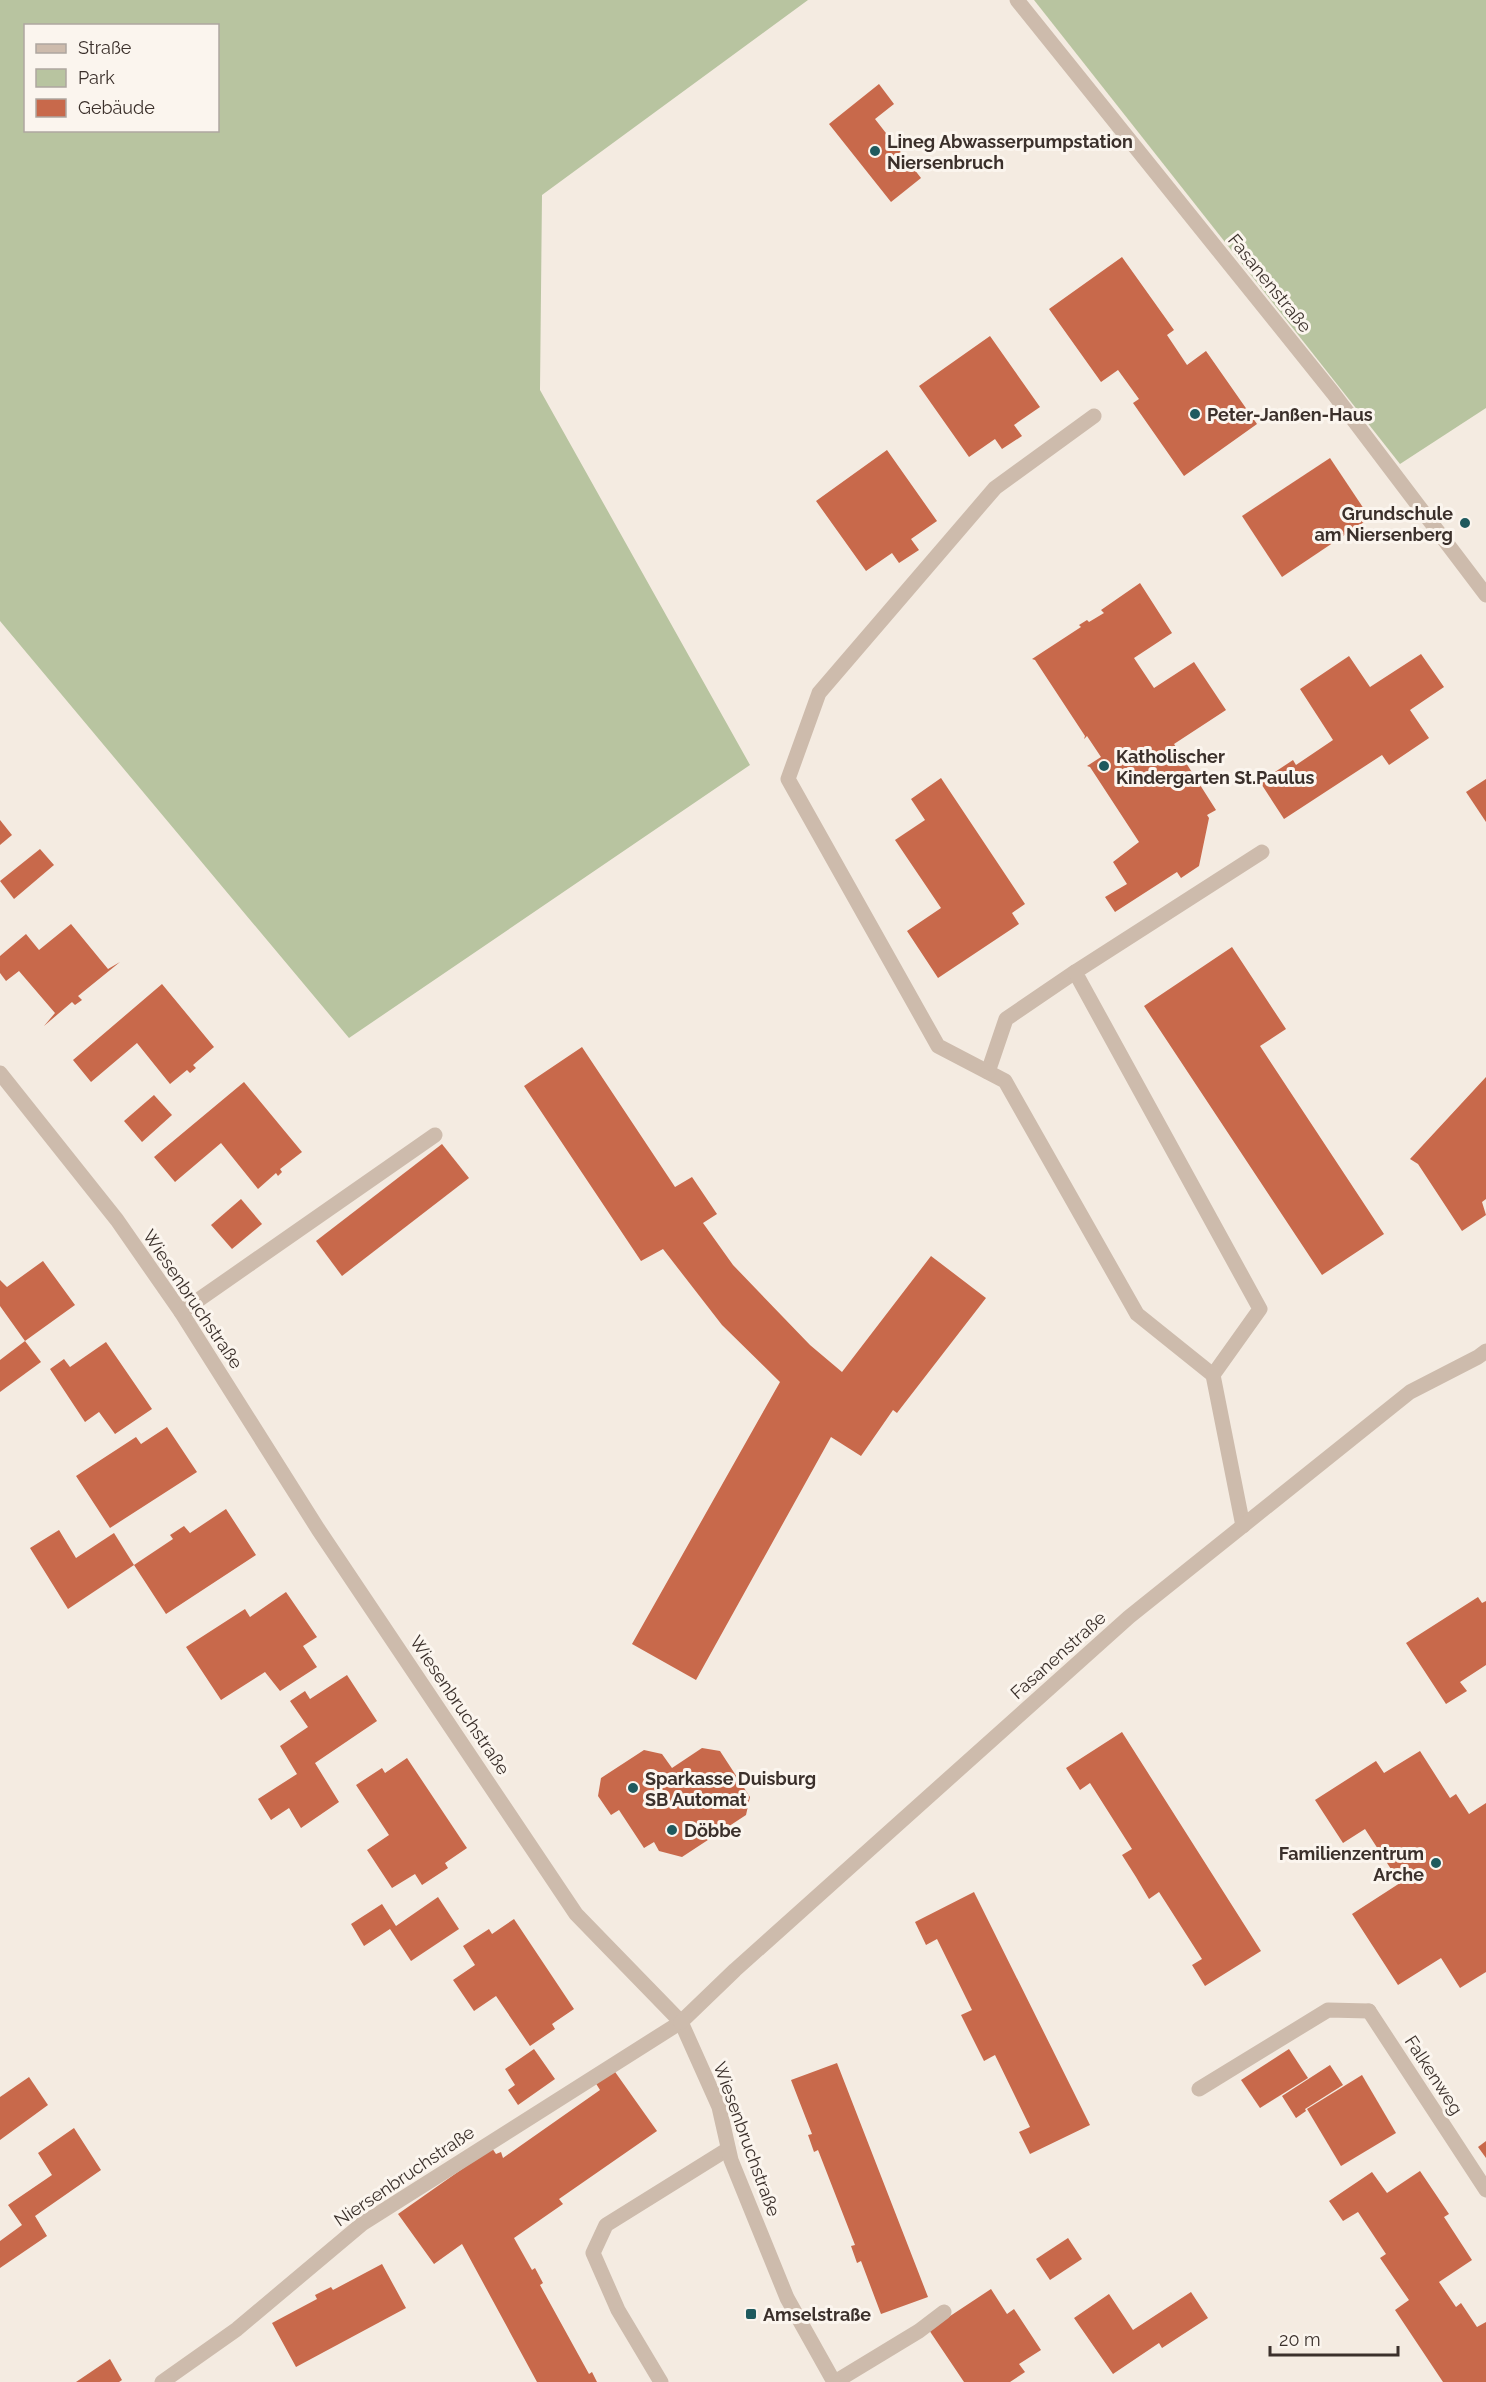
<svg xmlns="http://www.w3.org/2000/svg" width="1486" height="2382" font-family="Raleway,sans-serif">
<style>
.green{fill:#b8c4a0;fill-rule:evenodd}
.building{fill:#c8694b}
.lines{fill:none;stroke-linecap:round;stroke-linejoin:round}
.lane{stroke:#cdbbac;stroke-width:15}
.street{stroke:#cdbbac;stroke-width:15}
.poi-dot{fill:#1f5a5e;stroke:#fbf5ee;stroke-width:2}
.labels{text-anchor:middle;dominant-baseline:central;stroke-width:6;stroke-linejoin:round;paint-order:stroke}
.poi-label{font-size:18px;font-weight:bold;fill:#3b302b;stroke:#fbf5ee;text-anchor:start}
.street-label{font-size:18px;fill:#3b302b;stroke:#fbf5ee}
</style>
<rect width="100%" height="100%" fill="#f4ebe1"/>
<g class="green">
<path d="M0,0H808L542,195L540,390L750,765L349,1038L0,621ZM26,26H218V130H26Z"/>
<path d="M1034,0H1486V408L1400,464Z"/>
</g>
<g class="building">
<path d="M879,84L894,104L875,119L921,178L891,202L829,124Z"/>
<path d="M1122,257L1174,330L1167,335L1187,365L1206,351L1257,424L1184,476L1133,403L1139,399L1118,370L1101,382L1049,309Z"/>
<path d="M990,336L1040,407L1014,425L1022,436L1002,449L995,439L969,457L919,386Z"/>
<path d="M887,450L937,521L911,539L919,550L899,563L892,553L866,571L816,501Z"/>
<path d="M1330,458L1370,518L1282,577L1242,516Z"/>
<path d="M1140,583L1172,633L1134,658L1154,688L1194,662L1226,710L1174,744L1216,810L1207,815L1209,818L1199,866L1181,878L1177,872L1115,912L1105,897L1127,884L1113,862L1139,842L1090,767L1087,766L1101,757L1087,736L1084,739L1085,736L1035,660L1032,659L1081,627L1079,625L1087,620L1089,622L1104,613L1101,610Z"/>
<path d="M1421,654L1444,687L1410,710L1429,738L1389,765L1382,755L1284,819L1260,782L1293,760L1296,765L1333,740L1300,689L1349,656L1370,687Z"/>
<path d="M941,778L1025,904L1012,913L1019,924L938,978L907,931L941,908L895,840L925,820L911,799Z"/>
<path d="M1486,779V822L1466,792Z"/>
<path d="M0,820L12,835L0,845Z"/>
<path d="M40,849L54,865L14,899L0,881Z"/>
<path d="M71,924L108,969L120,962L78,996L82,1000L75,1005L72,1002L44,1026L55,1013L19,971L6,981L0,973V956L26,934L39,950Z"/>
<path d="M1232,947L1286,1029L1260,1046L1384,1234L1322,1275L1144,1006Z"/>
<path d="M162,984L214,1047L193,1065L196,1068L190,1073L187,1070L170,1084L137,1043L91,1082L73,1060Z"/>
<path d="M582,1047L675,1187L692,1177L717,1214L703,1223L733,1265L810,1345L842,1372L931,1256L986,1298L897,1413L893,1410L861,1456L831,1437L696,1680L632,1644L780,1382L722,1325L663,1249L641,1261L524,1086Z"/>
<path d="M1486,1077V1199L1482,1202L1486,1215L1462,1231L1418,1164L1410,1159Z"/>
<path d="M244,1082L302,1152L280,1169L282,1172L278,1176L276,1173L258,1189L221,1143L175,1182L154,1157Z"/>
<path d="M154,1095L172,1115L142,1142L124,1121Z"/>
<path d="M442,1144L469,1178L342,1276L316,1241Z"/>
<path d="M241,1199L262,1224L232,1249L211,1225Z"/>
<path d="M43,1261L75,1305L25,1341L0,1306V1280L7,1287Z"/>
<path d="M25,1341L41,1362L0,1392V1360Z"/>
<path d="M106,1342L152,1409L115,1434L99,1412L85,1422L50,1369L64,1359L70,1367Z"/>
<path d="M167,1427L197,1472L110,1528L76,1476L136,1437L141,1444Z"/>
<path d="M226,1509L256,1555L166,1614L134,1565L68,1609L30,1548L59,1530L76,1558L114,1533L134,1565L173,1539L170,1535L184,1526L190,1533Z"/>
<path d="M286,1592L317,1637L303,1646L317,1667L280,1691L265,1672L221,1700L186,1647L245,1609L250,1617Z"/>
<path d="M1478,1597L1482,1603L1486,1601V1665L1460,1682L1467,1691L1446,1704L1406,1643Z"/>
<path d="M347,1675L377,1721L315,1763L339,1802L301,1828L289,1808L271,1820L258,1799L297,1774L280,1746L308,1727L290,1701L305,1691L310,1699Z"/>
<path d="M1122,1732L1261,1951L1205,1986L1192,1965L1202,1959L1159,1892L1149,1899L1136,1877L1122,1855L1132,1849L1090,1783L1080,1790L1066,1768Z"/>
<path d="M702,1748L720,1751L750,1797L746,1815L682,1857L659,1851L654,1842L644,1848L619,1810L611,1815L598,1796L601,1778L644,1750L662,1754L672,1768Z"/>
<path d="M1420,1751L1450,1798L1456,1794L1469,1814L1486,1803V1972L1460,1988L1441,1958L1398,1985L1352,1914L1400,1883L1365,1829L1343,1843L1315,1800L1376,1761L1384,1773Z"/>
<path d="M407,1758L467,1848L445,1863L448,1868L422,1885L415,1874L392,1888L367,1850L389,1835L356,1785L382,1768L385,1773Z"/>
<path d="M974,1892L1090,2125L1030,2154L1019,2132L1030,2127L995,2055L984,2061L961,2015L972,2010L937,1939L926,1945L915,1922Z"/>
<path d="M438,1897L459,1929L411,1961L390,1929L364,1946L351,1924L382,1904L396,1926Z"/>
<path d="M514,1919L574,2009L552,2024L555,2029L530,2046L496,1996L474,2011L453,1980L475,1965L463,1946L489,1929L492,1934Z"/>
<path d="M534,2049L555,2079L518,2105L508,2090L515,2085L505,2069Z"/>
<path d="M1289,2049L1308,2078L1260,2108L1241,2080Z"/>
<path d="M837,2063L928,2297L881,2314L861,2261L857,2263L851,2246L855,2245L818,2150L814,2152L808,2135L812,2134L791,2080Z"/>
<path d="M1330,2065L1343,2085L1305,2109L1306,2111L1296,2118L1282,2096Z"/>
<path d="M613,2069L657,2131L559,2199L563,2204L514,2238L532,2270L535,2268L543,2283L540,2285L589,2374L592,2372L597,2382H537L462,2244L434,2264L398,2214L492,2148L496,2154L501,2152L503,2158L600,2090L595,2082Z"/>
<path d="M1362,2075L1396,2133L1341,2166L1307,2109Z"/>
<path d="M29,2077L48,2105L0,2140V2097Z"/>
<path d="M74,2128L101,2170L35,2216L47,2236L0,2268V2241L22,2225L8,2205L52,2175L38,2153Z"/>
<path d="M1486,2141V2158L1478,2147Z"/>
<path d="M1420,2171L1449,2214L1444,2217L1472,2260L1439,2282L1456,2307L1461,2303L1477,2327L1486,2322V2382H1443L1395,2310L1409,2300L1380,2258L1386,2254L1358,2212L1343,2221L1329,2201L1372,2172L1387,2193Z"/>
<path d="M1068,2238L1082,2259L1050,2280L1036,2259Z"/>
<path d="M382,2264L406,2308L296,2367L272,2323L317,2299L315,2295L331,2287L333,2290Z"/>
<path d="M991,2289L1007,2314L1014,2309L1041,2350L1019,2364L1025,2372L1010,2382H964L929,2330Z"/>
<path d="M1191,2292L1208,2318L1162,2348L1159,2343L1113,2374L1074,2318L1109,2294L1133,2330Z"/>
<path d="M110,2359L122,2380L119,2382H76Z"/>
</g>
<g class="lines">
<g class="lane">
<path d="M1017,0L1333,393L1486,595"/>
<path d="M1094,416L995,488L819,693L788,779L938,1046L1005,1081L1137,1314L1213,1375"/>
<path d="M988,1072L1006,1019L1075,972"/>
<path d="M181,1312L435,1135"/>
<path d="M1243,1526L1213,1375L1260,1309L1075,972L1262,852"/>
<path d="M1199,2089L1328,2010L1369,2011"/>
<path d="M162,2382L237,2329L362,2224L681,2022"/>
<path d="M661,2382L618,2310L593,2253L606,2225L728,2149"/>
<path d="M835,2382L919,2331L944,2312"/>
</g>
<g class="street">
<path d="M0,1073L117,1220L181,1312L318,1529L576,1914L681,2022L719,2107L731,2160L787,2298L834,2382"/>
<path d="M1369,2011L1486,2190"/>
<path d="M681,2022L735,1970L1129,1617L1410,1392L1478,1357L1486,1351"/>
</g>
</g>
<g class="poi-dot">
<circle cx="875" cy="151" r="6"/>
<circle cx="1195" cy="414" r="6"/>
<circle cx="1465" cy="523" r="6"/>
<circle cx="1104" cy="766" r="6"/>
<circle cx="633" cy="1788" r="6"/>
<circle cx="672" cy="1830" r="6"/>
<circle cx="1436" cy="1863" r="6"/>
<rect x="745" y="2308" width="12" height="12" rx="3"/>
</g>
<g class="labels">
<g class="poi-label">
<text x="887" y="141">Lineg Abwasserpumpstation<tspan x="887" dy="21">Niersenbruch</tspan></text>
<text x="1207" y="414">Peter-Janßen-Haus</text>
<text x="1453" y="513" text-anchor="end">Grundschule<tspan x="1453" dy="21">am Niersenberg</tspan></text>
<text x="1116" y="756">Katholischer<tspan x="1116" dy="21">Kindergarten St.Paulus</tspan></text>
<text x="645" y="1778">Sparkasse Duisburg<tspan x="645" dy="21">SB Automat</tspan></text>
<text x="684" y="1830">Döbbe</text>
<text x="1424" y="1853" text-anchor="end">Familienzentrum<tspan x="1424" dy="21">Arche</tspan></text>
<text x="763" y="2314">Amselstraße</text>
</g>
<g class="street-label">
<text transform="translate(1270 283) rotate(51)">Fasanenstraße</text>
<text transform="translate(193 1299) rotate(56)">Wiesenbruchstraße</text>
<text transform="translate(1058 1655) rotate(-42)">Fasanenstraße</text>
<text transform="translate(460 1705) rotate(56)">Wiesenbruchstraße</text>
<text transform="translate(1434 2075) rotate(57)">Falkenweg</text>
<text transform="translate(747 2139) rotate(70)">Wiesenbruchstraße</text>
<text transform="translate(404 2176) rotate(-34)">Niersenbruchstraße</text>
</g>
</g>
<rect x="24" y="24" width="195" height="108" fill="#fbf5ee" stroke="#aea6a0" stroke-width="1.5"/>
<rect x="36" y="44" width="30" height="9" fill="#cdbbac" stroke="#aea6a0" stroke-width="1.5"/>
<text x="78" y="54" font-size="18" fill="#3b302b">Straße</text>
<rect x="36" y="69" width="30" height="18" fill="#b8c4a0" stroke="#aea6a0" stroke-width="1.5"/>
<text x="78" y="84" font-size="18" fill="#3b302b">Park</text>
<rect x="36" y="99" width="30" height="18" fill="#c8694b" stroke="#aea6a0" stroke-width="1.5"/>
<text x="78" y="114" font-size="18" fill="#3b302b">Gebäude</text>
<path d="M1270 2346v9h128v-9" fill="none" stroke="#3b302b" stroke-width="3"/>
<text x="1279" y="2346" font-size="18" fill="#3b302b" stroke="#fbf5ee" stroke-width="4.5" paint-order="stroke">20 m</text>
</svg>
